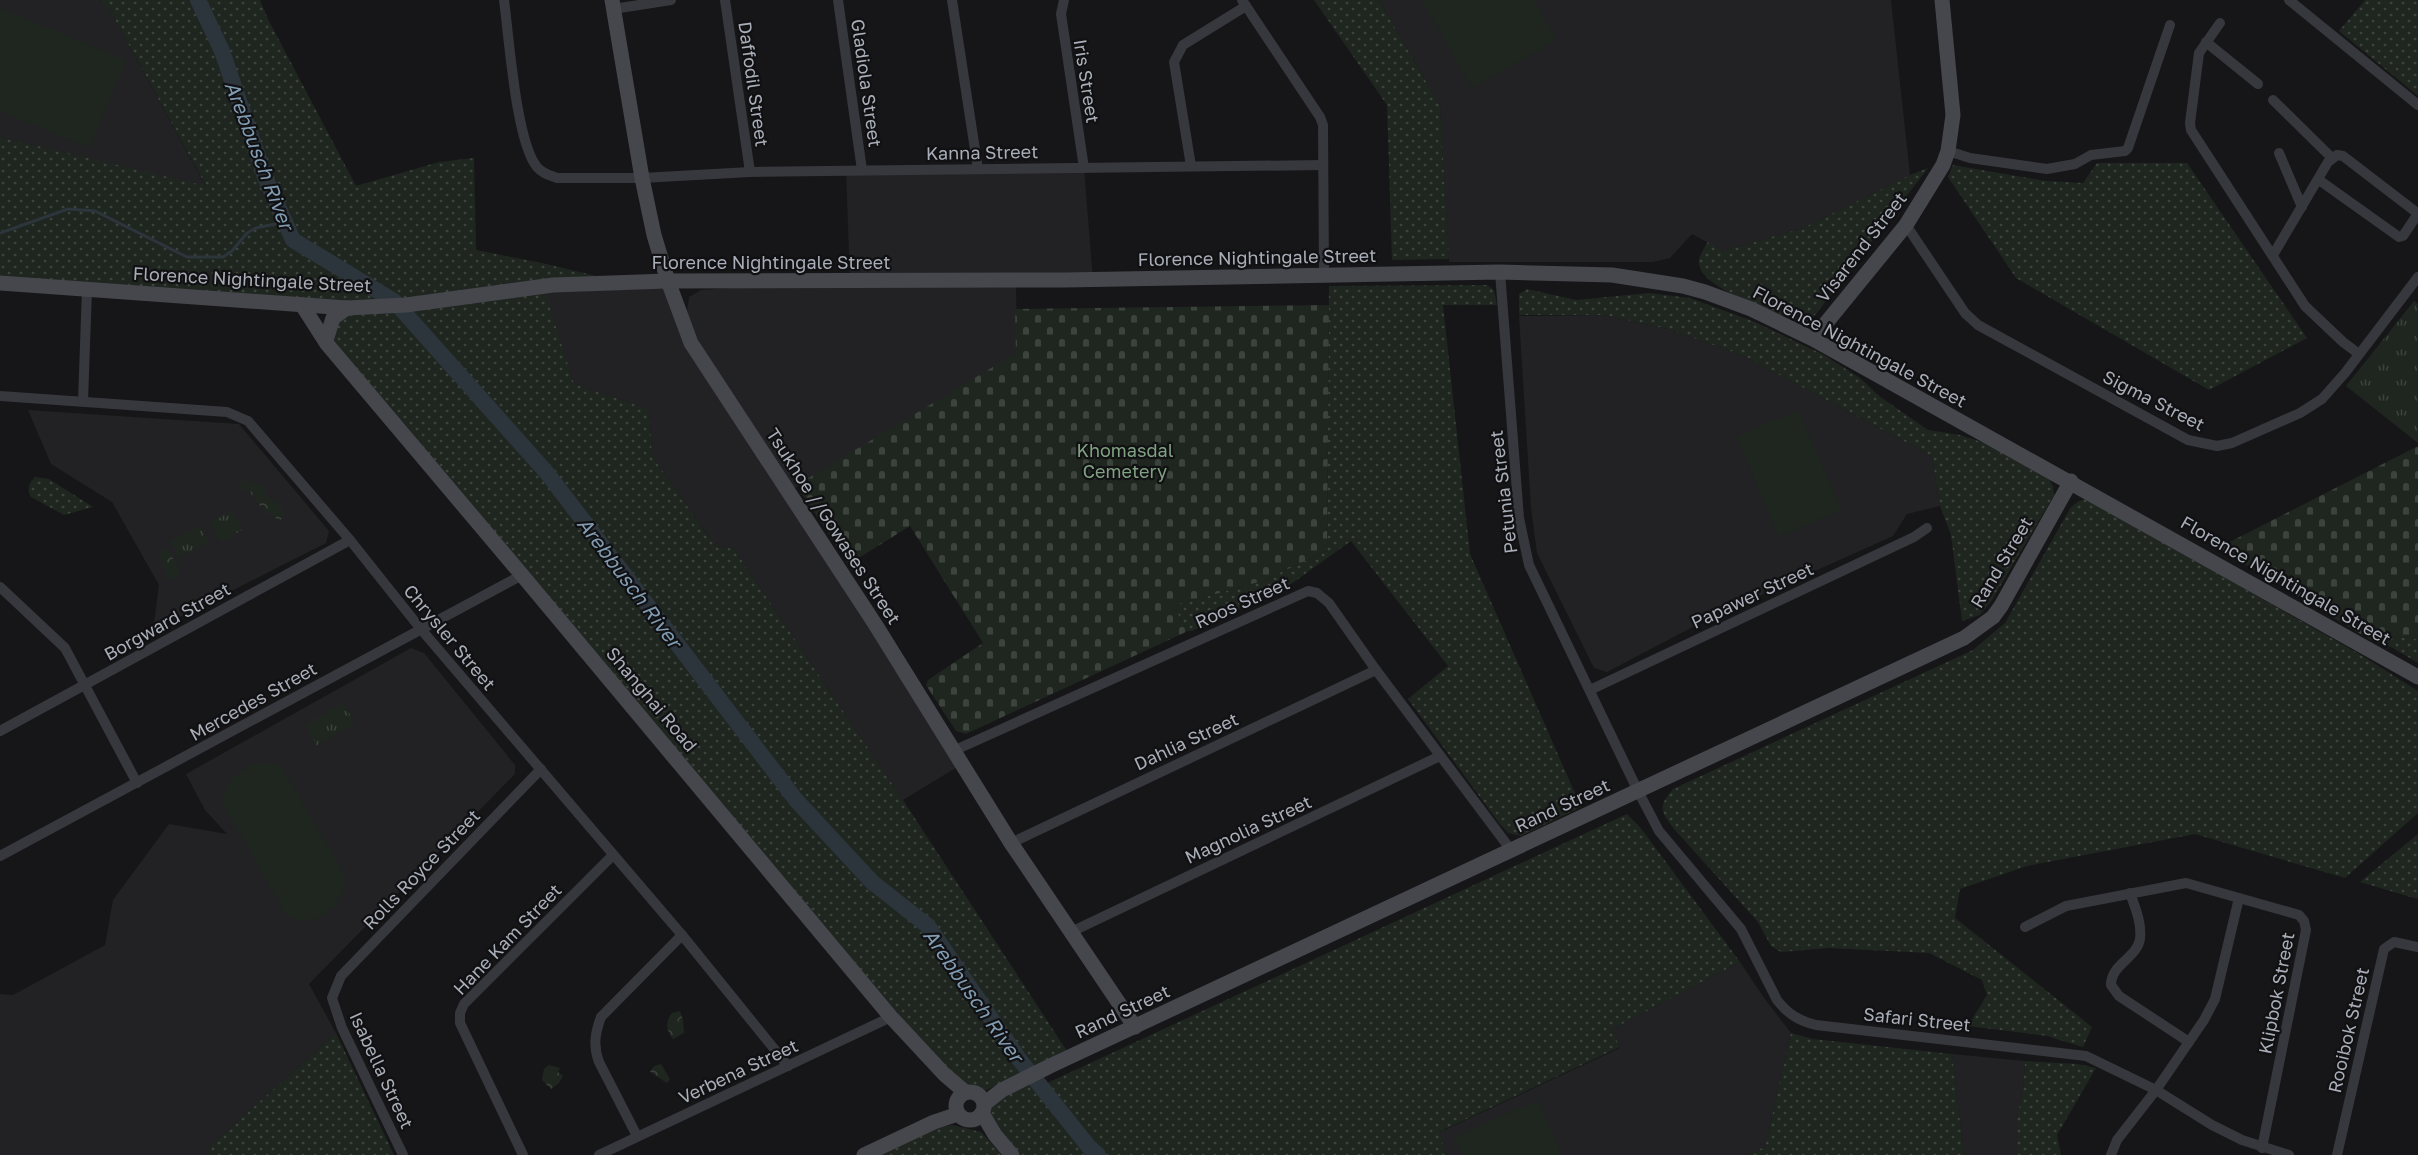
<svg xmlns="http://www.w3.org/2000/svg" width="2418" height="1155" font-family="'Golos Text',sans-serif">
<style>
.built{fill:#222225}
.grass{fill:url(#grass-dots)}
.forest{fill:url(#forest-crowns)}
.cemetery{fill:url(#cemetery-stones)}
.park{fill:url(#park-tufts)}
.pitch{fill:#1e261f}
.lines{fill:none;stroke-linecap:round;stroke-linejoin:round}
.stream{stroke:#2d353c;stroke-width:3}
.river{stroke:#2d353c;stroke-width:16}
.street{stroke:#37383d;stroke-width:10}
.secondary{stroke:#45474d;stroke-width:15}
.labels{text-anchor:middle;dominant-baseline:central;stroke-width:4.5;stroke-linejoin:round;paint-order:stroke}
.street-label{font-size:18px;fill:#a9aeb8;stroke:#111113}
.park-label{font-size:18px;fill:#80a282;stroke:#111113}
.water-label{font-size:20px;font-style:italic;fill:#819cb2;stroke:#111113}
</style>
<defs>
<pattern id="grass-dots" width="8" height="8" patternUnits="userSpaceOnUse" patternTransform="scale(1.5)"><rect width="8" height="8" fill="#1e261f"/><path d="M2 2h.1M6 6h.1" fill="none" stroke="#3c433d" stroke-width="1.8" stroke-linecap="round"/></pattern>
<pattern id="forest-crowns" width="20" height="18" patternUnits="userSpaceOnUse" patternTransform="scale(1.5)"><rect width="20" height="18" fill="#1e261f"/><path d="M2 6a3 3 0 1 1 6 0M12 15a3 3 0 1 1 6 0" fill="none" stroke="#3c433d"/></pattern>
<pattern id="cemetery-stones" width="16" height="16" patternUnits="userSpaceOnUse" patternTransform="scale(1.5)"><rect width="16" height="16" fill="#1e261f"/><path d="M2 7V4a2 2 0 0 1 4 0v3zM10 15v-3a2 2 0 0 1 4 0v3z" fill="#3c433d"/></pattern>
<pattern id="park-tufts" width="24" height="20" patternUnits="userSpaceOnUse" patternTransform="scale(1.5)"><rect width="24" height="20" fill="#1e261f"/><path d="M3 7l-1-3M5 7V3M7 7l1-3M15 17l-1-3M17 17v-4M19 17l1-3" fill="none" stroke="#3c433d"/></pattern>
</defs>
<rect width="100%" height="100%" fill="#161618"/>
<g class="built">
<path d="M0,0H99L112,14L206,187L0,137Z"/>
<path d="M1379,0H1891L1910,175L1803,228L1723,251L1692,234L1670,258L1653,262H1449L1440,106Z"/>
<path d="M1084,168L1093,280H1016L1017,353L793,489L705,358L687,312L689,297L701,290L850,280L846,172Z"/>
<path d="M542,286L664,289L959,766L903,800L734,549L715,546L652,456L649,409L574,384Z"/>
<path d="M1604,315L1668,329L1742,355L1932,456L1940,506L1907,514L1893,536L1708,619L1607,672L1594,668L1537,553L1531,508L1519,316Z"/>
<path d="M28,410L239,424L329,531L326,543L153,631L159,585L112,502L51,464Z"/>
<path d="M411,648L424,653L515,765V774L309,984L336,1033L208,1148L211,1155H0V994L13,995L105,945L113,900L169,824L227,834L205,810L186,774Z"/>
<path d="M1740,962L1764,998L1791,1033L1765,1147L1745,1155H1446L1438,1133L1620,1048L1611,1030Z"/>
<path d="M1952,1054L2025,1061L2023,1091L2017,1117V1155H1964Z"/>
</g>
<g class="grass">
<path d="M99,0H260L268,19L356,186L439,162L474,158L476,250L542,263L626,283L543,286L574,384L649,409L652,456L715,546L734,549L903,800L1067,1051L978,1094L965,1092L332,348L338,312L0,283V137L206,186L112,14Z"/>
<path d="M1314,0H1379L1440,106L1449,259L1392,260L1387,105Z"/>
<path d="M2365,0H2418V96L2339,31Z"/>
<path d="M2097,163H2187L2307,338L2209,390L2016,278L1948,177L1953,165L2046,181L2083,183Z"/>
<path d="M1928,168L1816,314L1807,322L1794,320C1772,311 1708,290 1700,268C1696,259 1703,250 1708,242L1723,251L1803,228L1910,175Z"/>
<path d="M1487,285L1494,290L1497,305H1443L1470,554L1581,807L1521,836L1508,833L1499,823L1408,699L1448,666L1351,541L1291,584L1192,631H1188L1173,606L1262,581L1327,551L1329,286Z"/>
<path d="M1527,289L1576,300L1649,293L1690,298L1755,322L1824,355L1860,378L1879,396L1928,430L1960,435L1997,447L2049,479L2053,486L2054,495L1992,600L1980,615L1962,621L1951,535L1940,506L1932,456L1742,355L1668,329L1604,315H1519V294Z"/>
<path d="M35,477L49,479L93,507L64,515L31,497C26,489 29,483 35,477Z"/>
<path d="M2086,499L2361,655L2418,691V813L2345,878L2195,834L2027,866L1960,889L1955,918L2092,1027L2083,1047L2047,1036L1968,1026L1987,995L1982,980L1929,953L1828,948L1781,952L1771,946L1758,922L1675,830C1661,812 1657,807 1673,789L1973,650L2005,623L2071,507L2079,501Z"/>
<path d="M2399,637L2418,639V663L2393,648L2369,639Z"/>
<path d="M1627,814L1640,827L1740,962L1611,1030L1620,1047L1439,1132L1446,1155H1101L1089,1144L1043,1085Z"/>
<path d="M2418,834V899L2360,882Z"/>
<path d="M336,1033L394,1155H211L207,1149Z"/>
<path d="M1791,1033L1813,1039L1952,1054L1964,1155H1745L1765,1147Z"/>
<path d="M2025,1061L2077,1064L2096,1068L2057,1135L2061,1155H2017V1117L2023,1091Z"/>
<path d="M1033,1076L1089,1147L1098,1155H1012L984,1104Z"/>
<path d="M952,1125L981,1132L1002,1155H880L937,1128Z"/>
</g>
<g class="forest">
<path d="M243,481L261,484L269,497L282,508L284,516L278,523L275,516C264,515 260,503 252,497L250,489L242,491L240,488Z"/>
<path d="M166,549L173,554L172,557L179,567L178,577L169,579C164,570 158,561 161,551Z"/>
<path d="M680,1011L683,1020L684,1033L673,1039C666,1031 665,1021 672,1013Z"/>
<path d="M661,1064L670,1079L667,1083L650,1072L654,1066Z"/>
<path d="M549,1065L560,1068L558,1072L563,1076L559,1083L551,1089L542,1080L544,1069Z"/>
</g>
<g class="cemetery">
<path d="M1329,305L1327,551L1262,581L1173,606L1188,631L966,734L956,731L926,685L928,680L983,643L910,526L849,564L800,491L802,482L1016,353L1015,309Z"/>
<path d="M2418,446V639L2399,637L2369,639L2218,548Z"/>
</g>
<g class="park">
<path d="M2414,301L2418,304V443L2346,386Z"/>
<path d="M232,511L242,530L221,542L210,523Z"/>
<path d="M199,526L208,542L179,558L170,541Z"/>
<path d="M343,703L355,723L317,746L305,725Z"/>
</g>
<g class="pitch">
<path d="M1422,0H1534L1557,40L1472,88Z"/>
<path d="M0,8L126,60L90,148L0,111Z"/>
<path d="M1798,410L1842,510L1779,537L1736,437Z"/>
<path d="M256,763H273L281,766L346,877C346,904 313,934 286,915L224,805C222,783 237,771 256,763Z"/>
<path d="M1538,1100L1561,1153L1556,1155H1462L1454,1137Z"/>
</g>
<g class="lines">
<path class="stream" d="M0,233L68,209L95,211L187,257H223L232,251L247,233L256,228L285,222"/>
<path class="river" d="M198,0L222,51L265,177L293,240L394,301L547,473L796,800L872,882L928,926L1019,1059L1089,1147L1098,1155"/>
<g class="street">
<path d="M504,0C509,37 516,142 537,167C543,174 549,175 557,178H642L750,172L1323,165"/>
<path d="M725,0L750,172"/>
<path d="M838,0L862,170"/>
<path d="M952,0L978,169"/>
<path d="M1064,0L1061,14L1084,168"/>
<path d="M1242,0L1320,117L1323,125L1324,275"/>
<path d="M2289,0L2418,105"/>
<path d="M613,9L671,0"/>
<path d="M2220,23L2199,53L2190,123L2191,130L2305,306L2343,342L2359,354"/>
<path d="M2206,42L2258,84"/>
<path d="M2273,100L2332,158"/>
<path d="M1948,151L1970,158L2047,169L2075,164L2091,155L2125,151L2128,148L2170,25"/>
<path d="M2279,153L2302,207"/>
<path d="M1191,166L1174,62L1183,45L1246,6"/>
<path d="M1906,225L1965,313L1978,325L2188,440L2217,446L2232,443L2300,413L2322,399L2345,373L2418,277"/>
<path d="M2273,255L2328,162L2337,155L2343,156L2416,212L2417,215L2403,236L2399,237L2319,180"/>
<path d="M1500,272L1519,518L1529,565L1638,791L1659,831L1741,929L1777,1000C1788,1014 1799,1021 1816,1025L2086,1056L2156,1090L2212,1125L2242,1140L2289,1155"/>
<path d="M0,396L227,412L248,421L350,540L420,628L682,935L788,1066"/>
<path d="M83,401L87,289"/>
<path d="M0,587L65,648L137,783"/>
<path d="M1590,690L1914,537L1927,528"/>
<path d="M0,731L350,540"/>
<path d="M953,751L1308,591L1317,593L1329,603L1376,670L1511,850"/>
<path d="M1011,843L1376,670"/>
<path d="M0,856L522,575"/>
<path d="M2130,893C2135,907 2142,923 2140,939C2137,958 2111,964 2111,985L2119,996L2189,1042"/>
<path d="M2025,927L2066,906L2186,883L2299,915L2304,921L2306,930L2262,1148"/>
<path d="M1071,932L1440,756"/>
<path d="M637,1136L599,1062C593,1046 595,1033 601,1017L682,935"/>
<path d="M403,1155L342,1028L332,998L341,976L541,769"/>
<path d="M523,1155L460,1023V1013L464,1004L613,855"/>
<path d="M599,1155L891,1017"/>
<path d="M2111,1155L2117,1140L2156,1090L2204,1020L2215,999L2239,898"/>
<path d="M2337,1155L2384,949L2394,942L2418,947"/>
</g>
<g class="secondary">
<path d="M612,0L642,178L654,235L668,281L691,343L875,624L1011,843L1135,1027"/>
<path d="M0,283L347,308L406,305L553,285L668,281L1065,280L1500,272L1612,275L1683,286L1705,292L1751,309L1813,339L2418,677"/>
<path d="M302,305L327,344L522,575L891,1017L944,1074L965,1092"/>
<path d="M327,337L333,318L347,308"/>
<path d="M1813,339L1906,225L1943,165L1948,151L1953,115L1942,0"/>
<circle cx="970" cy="1106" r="14"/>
<path d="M984,1104L1002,1090L1050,1066L1964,638L1993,617L2001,606L2071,481"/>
<path d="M982,1113L995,1135L1012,1155"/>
<path d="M864,1155L934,1122L958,1114"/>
</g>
</g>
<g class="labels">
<g class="street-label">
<text transform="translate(1087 81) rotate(81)">Iris Street</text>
<text transform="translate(867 83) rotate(82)">Gladiola Street</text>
<text transform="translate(754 84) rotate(82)">Daffodil Street</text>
<text transform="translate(982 152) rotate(-1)">Kanna Street</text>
<text transform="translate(1861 247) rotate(-52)">Visarend Street</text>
<text transform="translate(1257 257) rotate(-1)">Florence Nightingale Street</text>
<text x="771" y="262">Florence Nightingale Street</text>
<text transform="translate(252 279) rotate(3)">Florence Nightingale Street</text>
<text transform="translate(1860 346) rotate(28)">Florence Nightingale Street</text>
<text transform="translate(2154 400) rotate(27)">Sigma Street</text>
<text transform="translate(1503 492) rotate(-97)">Petunia Street</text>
<text transform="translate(834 526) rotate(57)">Tsukhoe //Gowases Street</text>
<text transform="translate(2001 562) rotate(-59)">Rand Street</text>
<text transform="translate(2286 580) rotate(30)">Florence Nightingale Street</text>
<text transform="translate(1752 595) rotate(-25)">Papawer Street</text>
<text transform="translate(1242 602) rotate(-24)">Roos Street</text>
<text transform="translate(167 621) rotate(-29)">Borgward Street</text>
<text transform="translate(450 637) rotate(50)">Chrysler Street</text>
<text transform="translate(652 699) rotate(50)">Shanghai Road</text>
<text transform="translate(253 701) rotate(-29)">Mercedes Street</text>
<text transform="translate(1186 741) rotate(-25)">Dahlia Street</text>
<text transform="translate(1562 805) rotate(-25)">Rand Street</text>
<text transform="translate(1248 829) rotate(-25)">Magnolia Street</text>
<text transform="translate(421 869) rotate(-46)">Rolls Royce Street</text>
<text transform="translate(507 939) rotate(-46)">Hane Kam Street</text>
<text transform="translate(2276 993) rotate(-79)">Klipbok Street</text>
<text transform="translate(1122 1011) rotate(-25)">Rand Street</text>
<text transform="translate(1917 1019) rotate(6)">Safari Street</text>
<text transform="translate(2348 1030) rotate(-77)">Rooibok Street</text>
<text transform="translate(382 1070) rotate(65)">Isabella Street</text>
<text transform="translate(738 1071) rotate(-25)">Verbena Street</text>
</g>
<g class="park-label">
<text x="1125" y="450">Khomasdal<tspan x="1125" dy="21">Cemetery</tspan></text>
</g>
<g class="water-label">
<text transform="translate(260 155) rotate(69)">Arebbusch River</text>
<text transform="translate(630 582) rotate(53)">Arebbusch River</text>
<text transform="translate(974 995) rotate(55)">Arebbusch River</text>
</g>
</g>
</svg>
